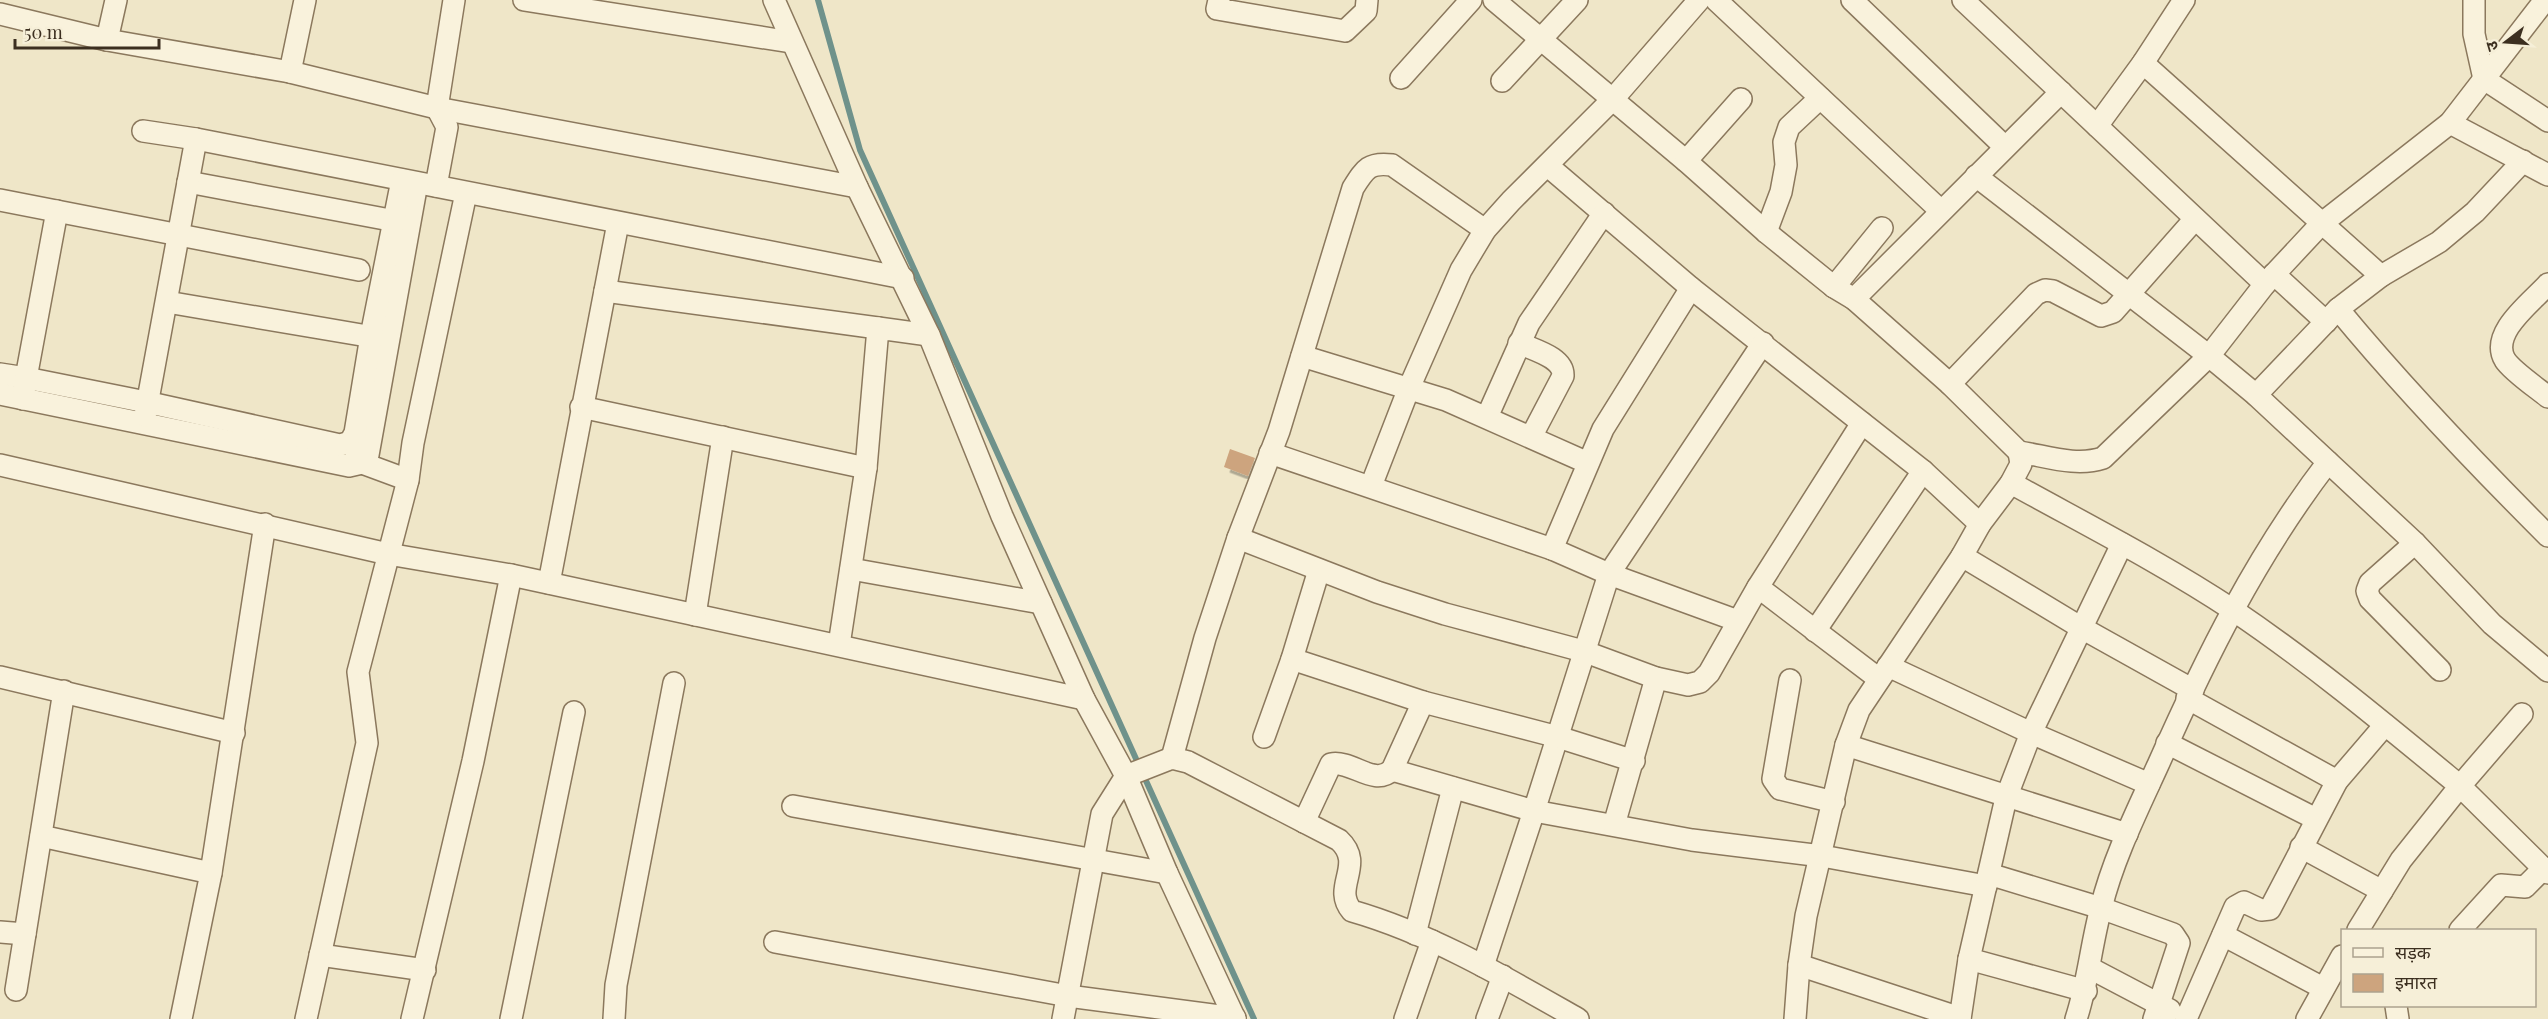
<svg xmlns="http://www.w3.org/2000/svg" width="2548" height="1019" font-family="'Playfair Display','Noto Sans Devanagari',serif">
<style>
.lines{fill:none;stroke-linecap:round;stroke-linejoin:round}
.stream{stroke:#6f928b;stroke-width:6}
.building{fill:#cda47e;filter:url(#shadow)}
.minor-casing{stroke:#8b785d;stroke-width:24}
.minor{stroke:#f9f2dc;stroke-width:21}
</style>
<defs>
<filter id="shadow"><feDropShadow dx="5.5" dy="5.5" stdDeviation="0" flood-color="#0004"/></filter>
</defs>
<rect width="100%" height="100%" fill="#efe6c8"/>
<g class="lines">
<path class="stream" d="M818,0L860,150L1254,1019"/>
</g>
<path class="building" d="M1230,449L1255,458L1248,476L1224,467Z"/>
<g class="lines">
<g class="minor-casing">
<g id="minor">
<path d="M116,0L107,40L290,72L437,108L857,187"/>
<path d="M524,0L791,42"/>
<path d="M774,0L857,187L929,335L1002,516L1041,603L1084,699L1126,776L1167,873L1235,1019"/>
<path d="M1219,0L1217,9L1345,31L1366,11L1367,0"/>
<path d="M1494,0L1686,161L1766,232L1834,287L1854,299L1950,384L2019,452"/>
<path d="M1716,0L1941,211"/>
<path d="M1852,0L2005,147"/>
<path d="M1963,0L2265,284"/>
<path d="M2474,0V34L2484,79L2548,121"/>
<path d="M0,14L107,40"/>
<path d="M2143,63L2381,276L2338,309C2404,389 2475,463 2548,536"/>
<path d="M290,72L305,0"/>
<path d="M1401,78L1471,0"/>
<path d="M1502,81L1577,0"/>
<path d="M2450,123L2548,175"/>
<path d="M2097,126L2143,63L2184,0"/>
<path d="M143,131L196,139L903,278"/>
<path d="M1686,161L1741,99"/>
<path d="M1548,166L1691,288L1923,471L1980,524"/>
<path d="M1976,176L2209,356L2256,395L2415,543L2492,624L2548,671"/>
<path d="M188,182L406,223"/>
<path d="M436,186L447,127L437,108L454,0"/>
<path d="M0,200L359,270"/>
<path d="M1766,232L1781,192L1786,165L1784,142L1789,127L1820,98"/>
<path d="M2274,274L2326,322"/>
<path d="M2381,276L2439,242L2475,212L2523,161"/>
<path d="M2548,284C2532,302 2489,333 2505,360C2512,371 2537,388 2548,397"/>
<path d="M1834,287L1882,228"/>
<path d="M605,291L878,328"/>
<path d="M1854,299L2061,92"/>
<path d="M167,302L385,339"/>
<path d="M1519,343C1533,350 1564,357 1563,376L1531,437"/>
<path d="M1763,343L1609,574L1534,811L1692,840L1822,856L1986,886"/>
<path d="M1302,356L1446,400L1588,463"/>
<path d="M0,374L26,378L57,211"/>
<path d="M1950,384L2036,294L2045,290L2053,291L2101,316L2113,312L2195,219"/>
<path d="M0,394L349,466L362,463L368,455L417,183"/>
<path d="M2256,395L2338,309"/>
<path d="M23,399L26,378L146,402L340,445L350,442L355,433L371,336L402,180"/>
<path d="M581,407L866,468"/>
<path d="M145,416L196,139"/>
<path d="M1487,417L1529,323L1604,213"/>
<path d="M356,453L362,463L408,480"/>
<path d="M1270,453L1552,549L1609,574L1738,621"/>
<path d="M0,465L388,554L511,575L1084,699"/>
<path d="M2011,483C2085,524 2162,563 2233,610C2313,664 2386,725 2460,786L2401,860L2358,930"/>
<path d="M1371,486L1409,388L1461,270L1485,230L1511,201L1613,99L1699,0"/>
<path d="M1238,538L1377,592L1445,614L1583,651L1656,678L1688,685L1700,682L1709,673L1758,587L1862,423"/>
<path d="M2415,543L2370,583L2367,591L2370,599L2440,670"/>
<path d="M1552,549L1603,429L1691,288"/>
<path d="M1962,556L2080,627L2193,690"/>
<path d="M851,569L1041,603"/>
<path d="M549,583L618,223"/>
<path d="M1758,587L1879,679"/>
<path d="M695,615L723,437"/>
<path d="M1815,631L1923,471"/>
<path d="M839,645L866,468L878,328L929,335"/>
<path d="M1292,659L1423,702L1558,737L1634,761"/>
<path d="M1888,666L2031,733L2149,784"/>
<path d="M0,677L234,733"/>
<path d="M1790,680L1773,779L1780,789L1834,802"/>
<path d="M2187,698L2337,781"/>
<path d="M2522,714L2460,786L2548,873"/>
<path d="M1264,737L1292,659L1319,570"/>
<path d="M2167,743L2316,819"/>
<path d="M1846,745L2127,834"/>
<path d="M1172,758L1205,638L1238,538L1279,431L1353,188C1365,169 1369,162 1392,165L1485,230"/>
<path d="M1392,770L1534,811L1483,966"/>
<path d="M793,806L1167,873"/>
<path d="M1304,822L1331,764C1352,760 1374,787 1392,770L1423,702"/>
<path d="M1614,825L1656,678"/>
<path d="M41,836L211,873"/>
<path d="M2301,847L2382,891"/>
<path d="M1989,874L2101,908L2173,934L2179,943L2154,1019"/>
<path d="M2460,930L2501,885L2525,887L2543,869"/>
<path d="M0,932L25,934"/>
<path d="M1415,934L1453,788"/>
<path d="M2223,935L2323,988"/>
<path d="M775,942L1068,996L1235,1018"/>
<path d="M320,955L425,970"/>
<path d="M1799,965L1960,1018"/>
<path d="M2090,968L2170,1010"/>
<path d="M16,990L64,691"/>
<path d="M2086,991L1969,959L2006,798L2031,733L2122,544"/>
<path d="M2396,1006L2398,1019"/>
<path d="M181,1019L211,873L265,524"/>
<path d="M306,1019L367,743L358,672L408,480L413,443L466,193"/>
<path d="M412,1019L473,761L511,575"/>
<path d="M511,1019L574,712"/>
<path d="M614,1019L616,985L674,683"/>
<path d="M1063,1019L1102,814L1126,776L1172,758L1188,762L1339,840C1366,865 1331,887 1352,911C1432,934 1506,978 1578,1019"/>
<path d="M1405,1019L1432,941"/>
<path d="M1487,1019L1503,976"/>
<path d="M1795,1019L1799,965L1806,916L1846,745L1859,710L1962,556L1980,524L2011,483L2021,464L2019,452C2046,456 2076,467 2103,458L2209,356L2265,284L2321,224L2450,123L2545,0"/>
<path d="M1960,1019L1969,959"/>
<path d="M2076,1019C2088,983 2091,945 2101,908C2113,859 2137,811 2158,765C2206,657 2256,556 2328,462"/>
<path d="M2186,1019L2235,907L2244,902L2261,910L2270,909L2337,781L2385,725"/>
<path d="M2307,1019L2342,956"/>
</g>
</g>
<use href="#minor" class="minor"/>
</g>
<rect x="2341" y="929" width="195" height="78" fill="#f6efd8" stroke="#aca28e" stroke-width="1.5"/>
<rect x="2353" y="948" width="30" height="9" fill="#f9f2dc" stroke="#aca28e" stroke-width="1.5"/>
<text x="2395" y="959" font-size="18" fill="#3c2f20">सड़क</text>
<rect x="2353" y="974" width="30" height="18" fill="#cda47e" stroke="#aca28e" stroke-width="1.5"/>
<text x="2395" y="989" font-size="18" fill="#3c2f20">इमारत</text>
<g transform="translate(2506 42) rotate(253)" stroke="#f6efd8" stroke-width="4.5" paint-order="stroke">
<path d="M0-4.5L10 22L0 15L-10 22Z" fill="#3c2f20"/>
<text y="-9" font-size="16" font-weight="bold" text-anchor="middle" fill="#3c2f20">उ</text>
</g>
<path d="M15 39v9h144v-9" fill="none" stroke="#3c2f20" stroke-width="3"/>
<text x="24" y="39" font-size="18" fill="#3c2f20" stroke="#f6efd8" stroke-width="4.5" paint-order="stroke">50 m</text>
</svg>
